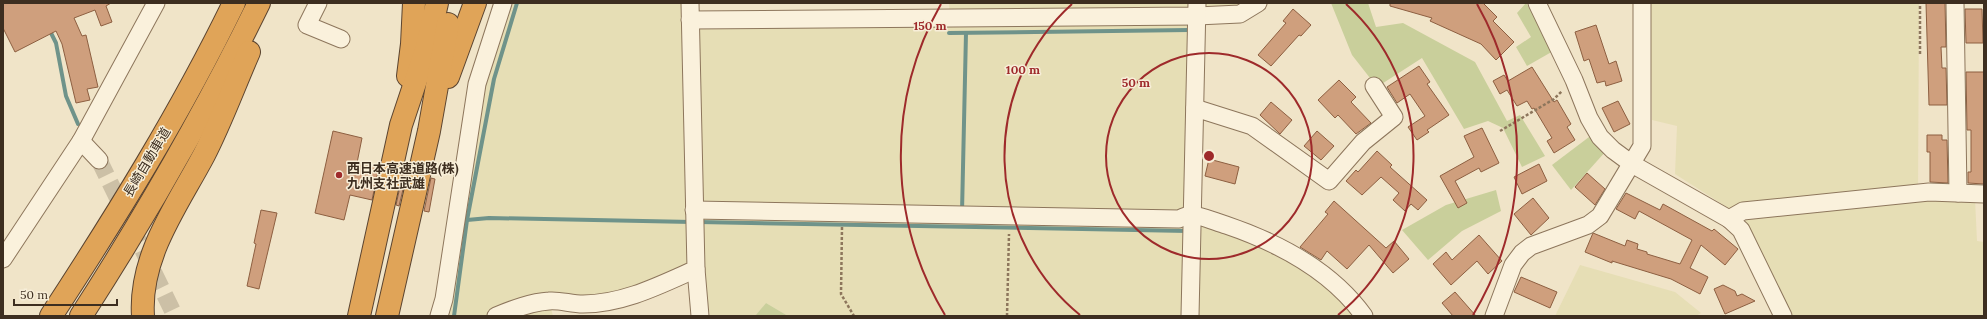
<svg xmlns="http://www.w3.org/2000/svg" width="1987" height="319" font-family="Lora,'Noto Sans JP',serif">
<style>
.farmland{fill:#e6deb5}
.green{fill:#c9cf9b}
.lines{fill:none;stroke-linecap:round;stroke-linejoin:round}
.stream{stroke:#6f938a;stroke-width:4}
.building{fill:#cf9f7d;stroke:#8d5f41}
.minor-tunnel{stroke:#ccc0a6;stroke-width:17;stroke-dasharray:17 8;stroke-linecap:butt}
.minor-casing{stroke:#8d765c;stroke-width:19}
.highway-casing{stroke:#5b4430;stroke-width:24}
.path{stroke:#8d765c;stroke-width:2.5;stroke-dasharray:3 2;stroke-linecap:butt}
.minor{stroke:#faf1dc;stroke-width:17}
.highway{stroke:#e0a458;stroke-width:22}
.ring{fill:none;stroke:#9e2a2b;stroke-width:2}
.poi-dot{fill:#9e2a2b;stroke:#f7eed8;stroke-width:1.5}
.labels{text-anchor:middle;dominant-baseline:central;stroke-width:3;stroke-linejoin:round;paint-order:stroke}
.street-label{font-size:13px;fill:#3d2e20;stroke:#f7eed8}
.poi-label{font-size:13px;font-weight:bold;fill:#3d2e20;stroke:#f7eed8;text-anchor:start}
.centre{fill:#9e2a2b;stroke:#f7eed8;stroke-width:2}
.ring-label{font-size:12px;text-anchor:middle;font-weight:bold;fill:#9e2a2b;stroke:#f7eed8;stroke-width:3;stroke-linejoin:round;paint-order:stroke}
</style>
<rect width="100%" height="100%" fill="#f0e4c8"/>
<g class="farmland">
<path d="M511,3H685V24L950,23L949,3H1245L1235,9L1205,10L1197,223L1282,253L1333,291L1357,316H850L849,315L847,316H788L766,303L755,316H710L701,263L622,295L548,297L553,316H448L485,84Z"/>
<path d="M1650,3H1919L1918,197L1975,199L1977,241L1984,242V316H1789L1744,218L1675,174L1677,126L1652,120Z"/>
<path d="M1580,265L1675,292L1701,313L1696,316H1555Z"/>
</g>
<g class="green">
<path d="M1331,3H1368L1376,27L1403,23L1475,62L1507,121L1520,115L1545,156L1522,167L1503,128L1488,121L1464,129L1422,58L1377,87L1352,55Z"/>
<path d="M1526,3L1555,50L1527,66L1516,47L1531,37L1517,13Z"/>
<path d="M1593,134L1606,151L1571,190L1552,165Z"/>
<path d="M1496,190L1501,211L1462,231L1428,260L1402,230L1446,205Z"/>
<path d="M766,303L788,316H755Z"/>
</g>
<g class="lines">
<g class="stream">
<path d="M49,29L56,43L66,96L78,124"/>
<path d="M949,33L1189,30"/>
<path d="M962,212L966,33"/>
<path d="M467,220L489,218L692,222"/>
<path d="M699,222L1188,231"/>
<path d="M454,316L467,220L494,79L517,3"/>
</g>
</g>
<g class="building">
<path d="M3,3H111L106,6L112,22L101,26L95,10L74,18L82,36L86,35L98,87L87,89L90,100L76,103L62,44L56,31L15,52L3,28Z"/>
<path d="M1390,3H1483L1497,17L1493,21L1514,42L1496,60L1481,44L1430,21L1432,18L1390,6Z"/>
<path d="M1926,3H1945L1946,47H1941L1942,68H1946L1947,105H1929Z"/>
<path d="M1293,9L1311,25L1301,36L1299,35L1271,66L1258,55L1286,23L1283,21Z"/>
<path d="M1965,9H1982L1983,43H1966Z"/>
<path d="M1596,25L1609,64L1616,61L1622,81L1606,86L1605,81L1597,83L1589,59L1584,61L1575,32Z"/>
<path d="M1419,66L1430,82L1427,84L1449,115L1427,130L1429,132L1417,140L1408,127L1425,116L1410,94L1397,103L1387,87Z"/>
<path d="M1532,67L1554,102L1557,100L1571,124L1567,127L1575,140L1554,153L1547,141L1552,138L1534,108L1532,109L1527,101L1517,106L1507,90L1500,94L1493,81L1504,75L1508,81Z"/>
<path d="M1966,72H1984V184L1968,183V172H1971V130H1967Z"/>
<path d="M1339,80L1356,97L1351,102L1371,123L1356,134L1338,115L1335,118L1318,100Z"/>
<path d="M1618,101L1630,124L1614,132L1602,108Z"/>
<path d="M1271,102L1292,120L1280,134L1260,115Z"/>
<path d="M1482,128L1499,163L1481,172L1479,168L1455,181L1467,203L1458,208L1440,176L1474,157L1464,136Z"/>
<path d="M333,131L362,138L357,163L379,167L372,200L350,195L344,220L315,213Z"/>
<path d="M1317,131L1334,146L1321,160L1304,146Z"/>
<path d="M1927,135H1942V140H1947L1948,183L1930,182V152H1927Z"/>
<path d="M1377,151L1392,165L1390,167L1427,200L1418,210L1411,204L1405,211L1393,200L1399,193L1381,177L1362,195L1346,181L1356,170L1358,172Z"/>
<path d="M1209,159L1239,167L1235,184L1205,176Z"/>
<path d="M1539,164L1547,181L1522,194L1514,177Z"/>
<path d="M403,173H407L399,206L396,205Z"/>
<path d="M1587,173L1605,189L1595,205L1575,187Z"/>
<path d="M431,178L435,179L429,212L424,211Z"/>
<path d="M1626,193L1660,210L1663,204L1712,231L1714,229L1738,249L1725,265L1701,245L1690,268L1708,277L1700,294L1671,279L1612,261V263L1585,252L1593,233L1625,246L1627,240L1638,244L1637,249L1647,252V254L1680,264L1692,240L1639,211L1635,219L1616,209Z"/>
<path d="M1533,198L1549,218L1531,235L1514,214Z"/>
<path d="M1334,201L1386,248L1394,241L1409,259L1393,273L1369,245L1347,269L1327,251L1321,260L1300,247L1328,214L1325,212Z"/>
<path d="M261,210L277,213L259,289L247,286L256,244L254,243Z"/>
<path d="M1479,235L1502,261L1488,274L1477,261L1451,285L1433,264L1446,252L1452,260Z"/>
<path d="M1521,277L1557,292L1550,308L1514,292Z"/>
<path d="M1723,285L1735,291L1737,296L1742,294L1755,301L1725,314L1714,289Z"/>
<path d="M1455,292L1476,316H1453L1442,303Z"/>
</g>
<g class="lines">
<path class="minor-tunnel" d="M99,160L175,316"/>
<g class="minor-casing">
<g id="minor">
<path d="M318,3L307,25L341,39"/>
<path d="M1537,3L1574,80L1589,118L1600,137L1613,150L1632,164L1729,219L1741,230L1783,316"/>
<path d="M1955,3L1958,193"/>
<path d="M690,20L1197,16L1240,14L1258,3"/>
<path d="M1195,108L1252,126L1329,181L1363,142L1394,117L1374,86"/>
<path d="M81,141L99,160"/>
<path d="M694,210L1179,219C1183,217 1187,215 1191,215C1198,214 1218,223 1226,225C1279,243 1331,270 1364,316"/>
<path d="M1729,219L1743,211L1929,192L1984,194"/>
<path d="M3,259L81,141L156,3"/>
<path d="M696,269L700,316"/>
<path d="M439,316L444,299L477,84L503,3"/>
<path d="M496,316C513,309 531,302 549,301C560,300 571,304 583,304C623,304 660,285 696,269L690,3"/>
<path d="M1190,316L1197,3"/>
<path d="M1494,316L1513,265L1522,253L1531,246L1588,225L1600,216L1642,146V3"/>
</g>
</g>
<g class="highway-casing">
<g id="highway">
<path d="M408,76L412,44L414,3"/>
<path d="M448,77L475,3"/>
<path d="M51,316C117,215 181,112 234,3"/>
<path d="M81,316C146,215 206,111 259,3"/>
<path d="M143,316C139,256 177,206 204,155C221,122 234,86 249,52"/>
<path d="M359,316L401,125L427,47L437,3"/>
<path d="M387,316L429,131L448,24"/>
</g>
</g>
<g class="path">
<path d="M1920,54V3"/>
<path d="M1500,131L1554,99L1562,91"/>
<path d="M842,227L841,294L854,316"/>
<path d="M1007,316L1009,234"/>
</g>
<use href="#minor" class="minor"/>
<use href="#highway" class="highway"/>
</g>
<g class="ring">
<circle cx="1209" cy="156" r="103"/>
<path d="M1080 315A205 205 0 0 1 1072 4M1346 4A205 205 0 0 1 1338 315"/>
<path d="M945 315A308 308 0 0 1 941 4M1477 4A308 308 0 0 1 1473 315"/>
</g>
<circle class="poi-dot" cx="339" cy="175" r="4"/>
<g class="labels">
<g class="street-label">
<text transform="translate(147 162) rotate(-59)">長崎自動車道</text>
</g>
<g class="poi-label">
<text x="347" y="168">西日本高速道路(株)<tspan x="347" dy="15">九州支社武雄</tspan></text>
</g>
</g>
<circle cx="1209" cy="156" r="6" class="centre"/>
<g class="ring-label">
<text x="930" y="30">150 m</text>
<text x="1023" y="74">100 m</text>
<text x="1136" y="87">50 m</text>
</g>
<rect width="1987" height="319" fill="none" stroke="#3d2e20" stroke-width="8"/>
<path d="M14 299v6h103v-6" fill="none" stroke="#3d2e20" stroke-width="2"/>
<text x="20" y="299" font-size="12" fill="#3d2e20" stroke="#f7eed8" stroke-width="3" paint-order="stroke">50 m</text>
</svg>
